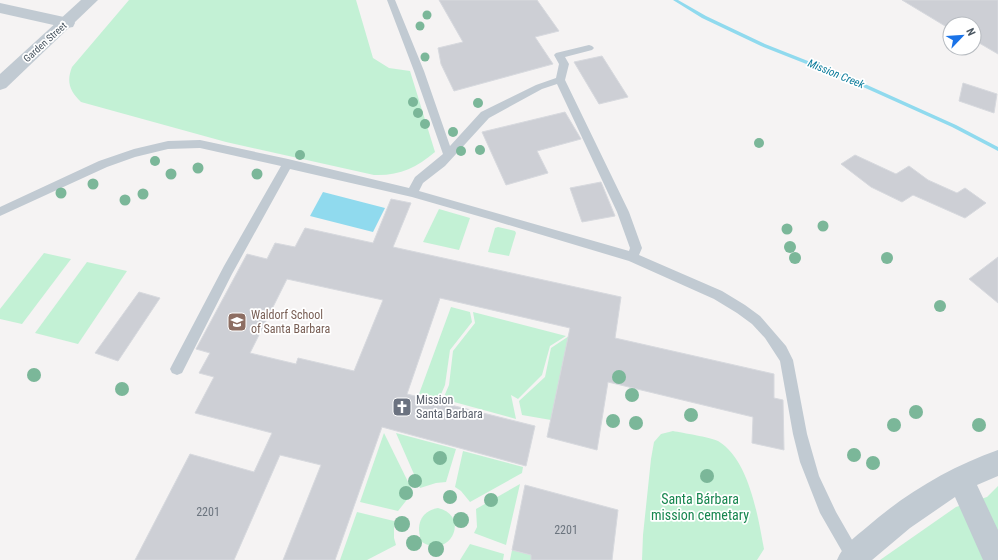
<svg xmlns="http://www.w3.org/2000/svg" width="998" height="560" font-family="'Roboto Condensed',sans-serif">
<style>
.green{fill:#c3f1d5}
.water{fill:#90daee}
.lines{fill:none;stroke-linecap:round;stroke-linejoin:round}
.stream{fill:#90daee;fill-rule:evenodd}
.building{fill:#cdcfd5;stroke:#d7d9de;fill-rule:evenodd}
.service{fill:#c1cad2;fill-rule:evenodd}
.minor{fill:#c1cad2;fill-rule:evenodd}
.tertiary{fill:#c1cad2;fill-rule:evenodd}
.tree{fill:#7bb799}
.labels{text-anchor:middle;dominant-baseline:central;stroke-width:3.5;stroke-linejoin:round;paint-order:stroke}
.far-street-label{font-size:10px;fill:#4a5661;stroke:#fff}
.far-water-label{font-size:11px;font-style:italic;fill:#0c7c9b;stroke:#fff}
.education-label{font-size:12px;fill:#785e54;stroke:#fff;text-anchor:start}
.worship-label{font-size:12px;fill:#5b616d;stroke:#fff;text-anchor:start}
.near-number-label{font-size:12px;fill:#6b747e}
.near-park-label{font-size:14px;fill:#17864f;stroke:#fff}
</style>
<rect width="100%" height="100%" fill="#f5f3f3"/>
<g class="green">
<path d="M129,0H356L373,58L389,68L410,71L435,152C416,168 399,176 374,175L226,142L81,102C70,91 66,82 72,67Z"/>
<path d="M439,209L470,218L459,250L423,242Z"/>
<path d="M498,227L515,231L516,233L509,256L488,252L495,228Z"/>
<path d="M44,253L71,259L22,324L0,319V309Z"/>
<path d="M87,262L127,271L78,344L35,333Z"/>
<path d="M451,307L470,312L472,322L450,350L445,385L439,399L419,394Z"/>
<path d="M473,312L566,336L550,346L542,375L518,399L511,395L516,419L443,399L449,385L453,351L475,323Z"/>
<path d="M569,336L551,420L522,415L519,401L545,377L551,348Z"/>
<path d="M673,431C683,433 709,437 718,441C749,459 758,517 764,549L757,560H642L643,535L651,459L654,442L661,434Z"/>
<path d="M384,433L413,492L398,511L360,502Z"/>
<path d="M396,433L456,449L446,482L436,483L420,488Z"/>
<path d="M463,451L523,467L522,473L470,502L461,491L455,487Z"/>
<path d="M520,484L506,545L474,533L477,527L476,509Z"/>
<path d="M998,486V560H880L956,507L987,497Z"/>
<path d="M438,508C471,516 450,560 422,542C415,527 420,511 438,508Z"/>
<path d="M357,512L394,521V538L396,545L367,560H340Z"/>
<path d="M470,544L504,554L503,560H460Z"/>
<path d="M512,550L531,555V560H510Z"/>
</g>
<path class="water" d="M323,192L385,208L373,232L310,216Z"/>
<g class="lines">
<path class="stream" d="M673,0H678L706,16L765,44L856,80L956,125L998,147V151L952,127L852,82L761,46L702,18Z"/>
</g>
<g class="building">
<path d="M439,0H537L559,31L535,37L553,64L454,91L441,64L438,48L463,42Z"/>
<path d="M902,0H998V54L974,40V24H950V29Z"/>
<path d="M602,56L628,97L599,104L574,62Z"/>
<path d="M963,83L997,94L994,113L959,101Z"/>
<path d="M565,112L581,139L537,151L548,173L506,185L482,132Z"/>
<path d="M855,155L896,174L909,166L928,180L957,193L965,188L986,203L965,218L913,195L902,202L871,187L841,164Z"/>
<path d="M601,182L615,216L582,222L570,188Z"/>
<path d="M391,199L411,203L393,247L621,297L615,338L774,374V398L783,400L784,450L752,443L753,417L608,382L597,450L547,437L570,328L440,298L407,394L535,426L526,466L382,427L335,560H283L321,465L280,455L234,560H135L190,454L254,472L272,433L195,413L214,377L199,373L210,353L196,349L247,254L267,259L275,243L295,247L305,228L373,243ZM287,279L383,300L354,371L298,358L296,364L250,353Z"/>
<path d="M998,257V303L969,279Z"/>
<path d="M139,292L160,298L118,361L95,353Z"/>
<path d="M525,485L618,510L612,560H531V555L512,550Z"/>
</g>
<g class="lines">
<path class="service" d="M387,0H395L424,71L450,146L481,112L536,85L556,78L559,64L554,55L556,53L589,45L592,46L594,48L592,50L565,57L569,64L565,80L629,212L642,248L639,255L722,291L745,305L760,316L786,346L793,360L807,434L819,476L836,512L859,552L862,557L861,560H847L820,513L800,462L793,434L780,361L765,338L752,324L737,313L714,299L629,261L492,220L412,197L290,169L232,274L182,373L177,375L172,373L170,369L172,365L224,266L281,166L200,148L168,149L135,157L107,167L0,216V207L99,161L134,149L168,141L200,140L288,159L409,188L415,177L443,154L414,71ZM557,84L617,212L630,248L629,251L419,191L423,183L445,166L489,118L542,89Z"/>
<path class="minor" d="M0,3L73,19L75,23L73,27L67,28L0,13Z"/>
<g class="tertiary">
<path d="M81,0H98L6,88L0,90V74Z"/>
<path d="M998,450V476L977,485L998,530V560H983L955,497L910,528L872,560H837C843,545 855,537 867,527C906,493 950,467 998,450Z"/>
</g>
</g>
<g class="tree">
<circle cx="427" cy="15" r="4.5"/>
<circle cx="420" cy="26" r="4.5"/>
<circle cx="425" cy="57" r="4.5"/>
<circle cx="413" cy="102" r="5"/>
<circle cx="478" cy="103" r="5"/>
<circle cx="418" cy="113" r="5"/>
<circle cx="425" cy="124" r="5"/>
<circle cx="453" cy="132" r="5"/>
<circle cx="759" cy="143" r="5"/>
<circle cx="480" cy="150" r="5"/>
<circle cx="461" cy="151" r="5"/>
<circle cx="300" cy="155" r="5"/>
<circle cx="155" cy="161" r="5"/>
<circle cx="198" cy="168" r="5.5"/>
<circle cx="171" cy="174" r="5.5"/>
<circle cx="257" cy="174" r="5.5"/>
<circle cx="93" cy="184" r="5.5"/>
<circle cx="61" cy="193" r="5.5"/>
<circle cx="143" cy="194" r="5.5"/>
<circle cx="125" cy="200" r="5.5"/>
<circle cx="823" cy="226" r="5.5"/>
<circle cx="787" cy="229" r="5.5"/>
<circle cx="790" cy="247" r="6"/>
<circle cx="795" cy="258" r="6"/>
<circle cx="887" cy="258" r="6"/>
<circle cx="940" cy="306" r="6"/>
<circle cx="34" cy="375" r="7"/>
<circle cx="619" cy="377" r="7"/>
<circle cx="122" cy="389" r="7"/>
<circle cx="632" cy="395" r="7"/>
<circle cx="916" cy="412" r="7"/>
<circle cx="691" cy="415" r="7"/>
<circle cx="613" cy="421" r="7"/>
<circle cx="636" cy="423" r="7"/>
<circle cx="894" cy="425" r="7"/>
<circle cx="979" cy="425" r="7"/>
<circle cx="854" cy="455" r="7"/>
<circle cx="440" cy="458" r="7"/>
<circle cx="873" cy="463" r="7"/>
<circle cx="707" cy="476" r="7"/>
<circle cx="415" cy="481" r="7"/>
<circle cx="406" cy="493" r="7"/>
<circle cx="450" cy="497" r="7"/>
<circle cx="491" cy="500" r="7"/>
<circle cx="461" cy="520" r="8"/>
<circle cx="402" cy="524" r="8"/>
<circle cx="414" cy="543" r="8"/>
<circle cx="436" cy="549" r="8"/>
</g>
<defs>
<g id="school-square" transform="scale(1)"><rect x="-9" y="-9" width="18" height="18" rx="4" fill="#8d6e63" stroke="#fff"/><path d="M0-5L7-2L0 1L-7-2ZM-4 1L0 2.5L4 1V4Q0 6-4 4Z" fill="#fff"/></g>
<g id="church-square" transform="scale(1)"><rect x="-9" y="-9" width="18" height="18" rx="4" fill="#6b7280" stroke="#fff"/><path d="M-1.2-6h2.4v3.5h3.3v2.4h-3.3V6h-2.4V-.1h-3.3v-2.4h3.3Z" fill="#fff"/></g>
</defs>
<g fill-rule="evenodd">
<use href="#school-square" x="237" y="322"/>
<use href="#church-square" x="402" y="407"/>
</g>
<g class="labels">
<g class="far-street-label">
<text transform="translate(45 42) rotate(-42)">Garden Street</text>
</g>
<g class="far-water-label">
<text transform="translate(836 74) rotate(22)">Mission Creek</text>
</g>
<g class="education-label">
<text x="251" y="315">Waldorf School<tspan x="251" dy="14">of Santa Barbara</tspan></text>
</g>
<g class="worship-label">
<text x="416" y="400">Mission<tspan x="416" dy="14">Santa Barbara</tspan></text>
</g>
<g class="near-number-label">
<text x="208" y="512">2201</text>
<text x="566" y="530">2201</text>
</g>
<g class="near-park-label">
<text x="700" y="499">Santa Bárbara<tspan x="700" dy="16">mission cemetary</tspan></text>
</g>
</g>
<g transform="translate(962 36) rotate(65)"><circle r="19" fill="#ffffff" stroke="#b7bbc0"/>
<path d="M0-3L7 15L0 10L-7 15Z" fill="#1a73e8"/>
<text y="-6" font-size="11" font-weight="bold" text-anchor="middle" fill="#4a5661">N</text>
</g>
</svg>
